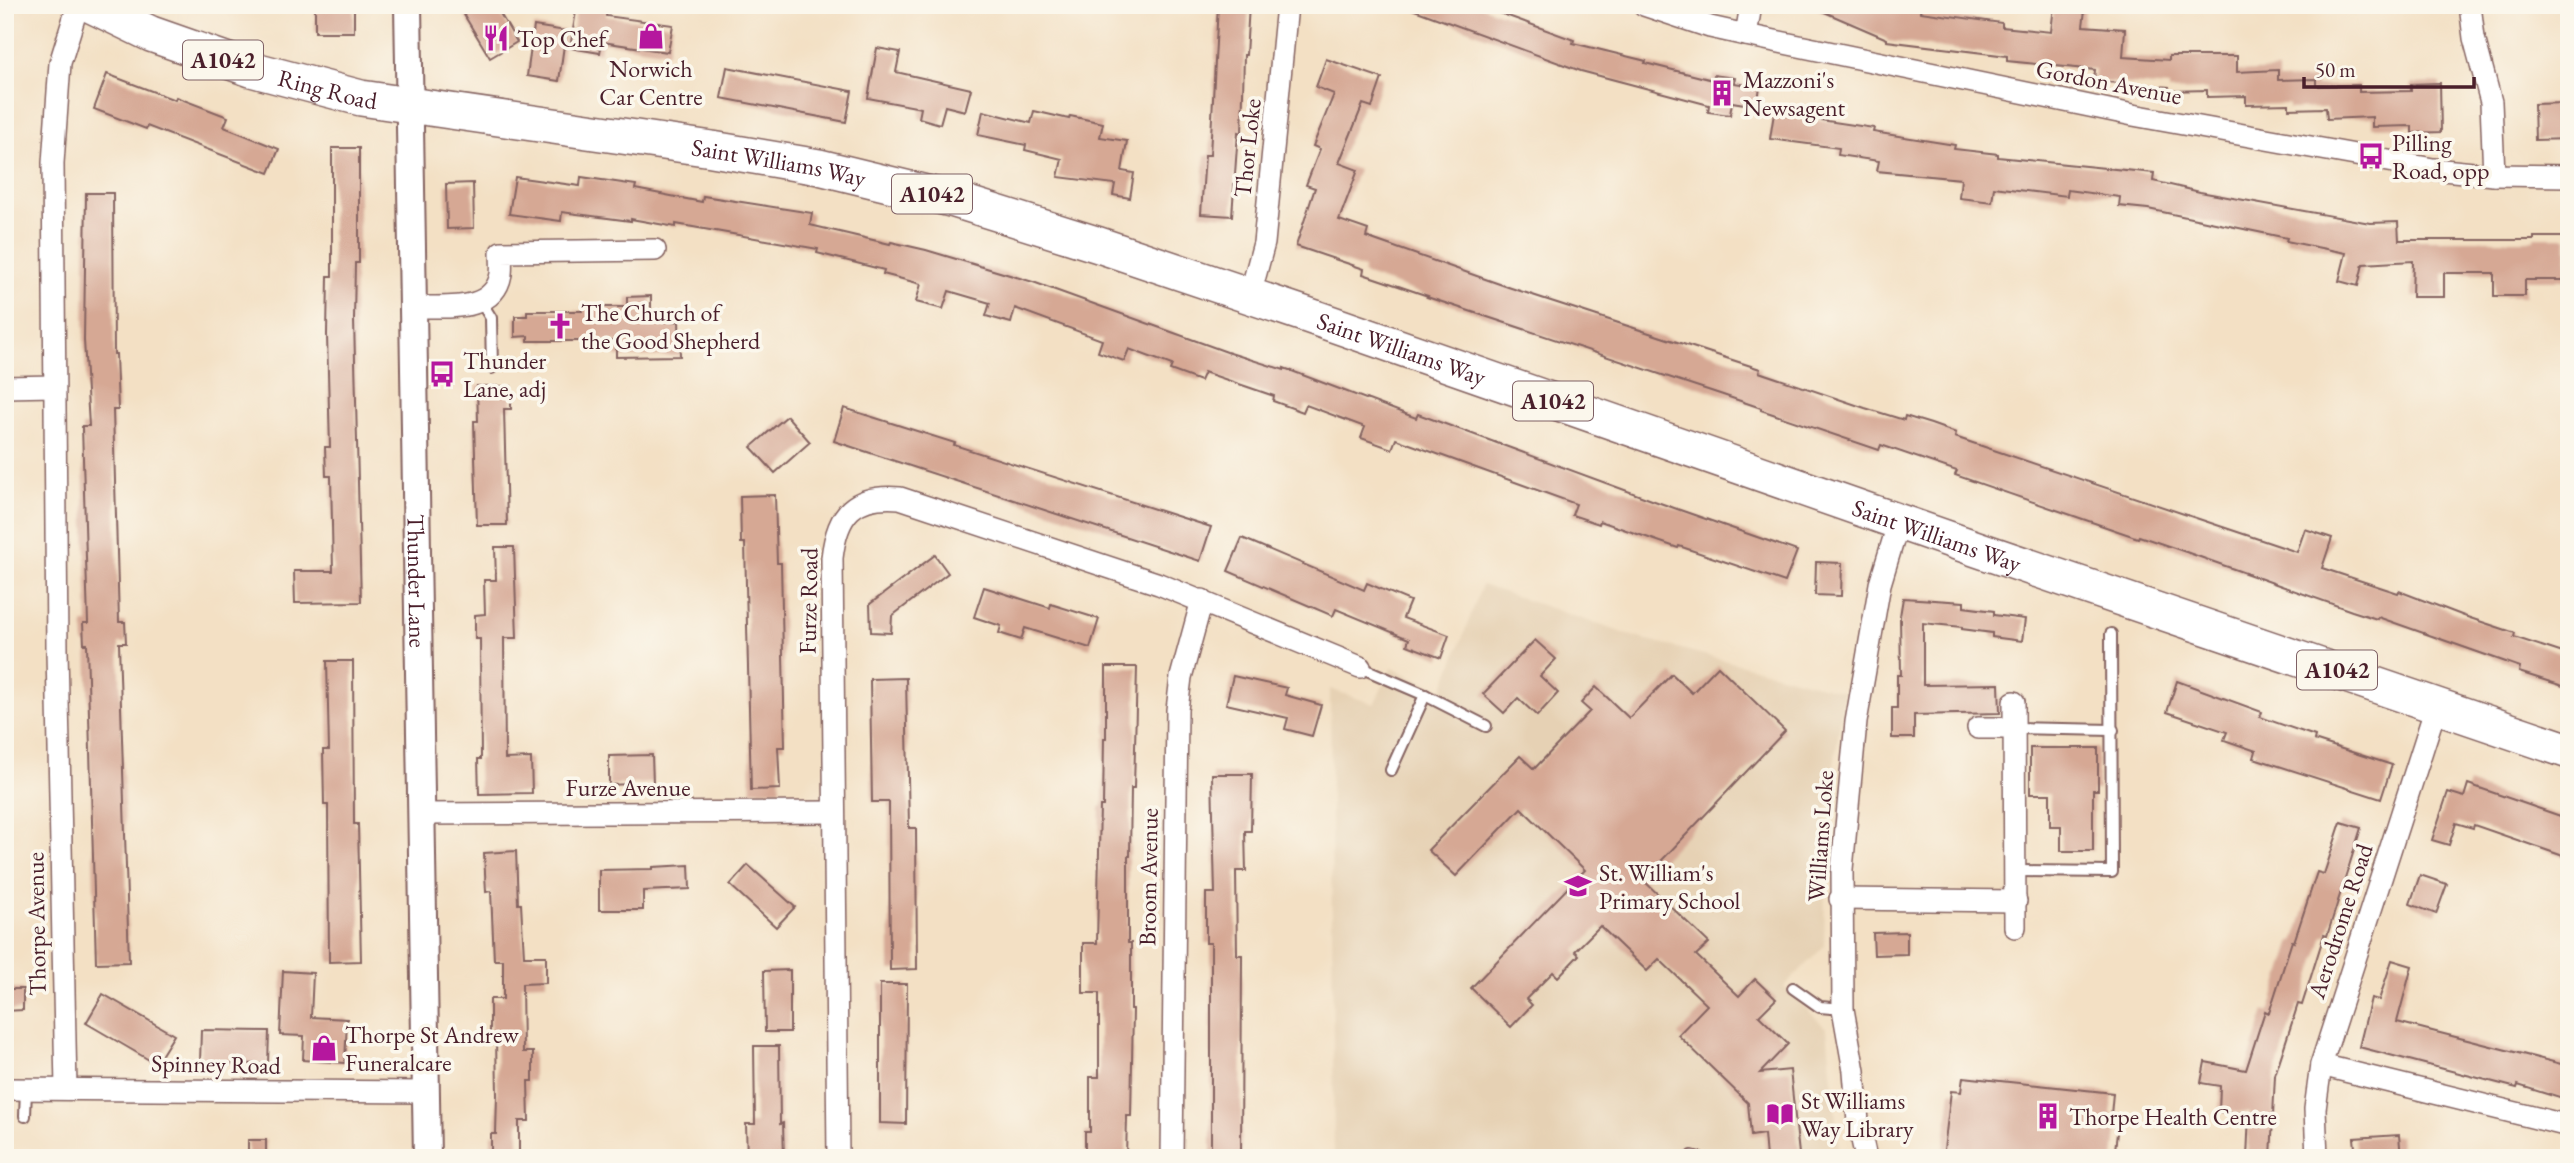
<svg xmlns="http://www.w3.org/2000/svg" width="2574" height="1163" font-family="'EB Garamond',serif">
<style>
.built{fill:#e6d1b4}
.building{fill:#d6a894}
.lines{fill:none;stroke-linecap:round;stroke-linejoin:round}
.service-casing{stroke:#856361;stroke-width:14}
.minor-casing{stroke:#856361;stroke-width:24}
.tertiary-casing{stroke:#856361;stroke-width:30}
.trunk-casing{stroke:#856361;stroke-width:38}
.service{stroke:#fff;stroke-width:10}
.minor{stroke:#fff;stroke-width:21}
.tertiary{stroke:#fff;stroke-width:26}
.trunk{stroke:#fff;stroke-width:35}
.labels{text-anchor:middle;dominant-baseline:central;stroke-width:7;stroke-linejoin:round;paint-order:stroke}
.shield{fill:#fbf7ec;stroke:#7f6065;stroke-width:2}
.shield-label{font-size:23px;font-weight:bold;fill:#4a1f2b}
.poi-label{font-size:24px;fill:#4a1f2b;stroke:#fbf7ec;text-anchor:start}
.street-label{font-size:24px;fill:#4a1f2b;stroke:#fbf7ec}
</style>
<rect width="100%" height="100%" fill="#fbf7ec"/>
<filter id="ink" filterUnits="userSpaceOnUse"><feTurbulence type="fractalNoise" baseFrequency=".0143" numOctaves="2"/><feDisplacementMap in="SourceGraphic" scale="14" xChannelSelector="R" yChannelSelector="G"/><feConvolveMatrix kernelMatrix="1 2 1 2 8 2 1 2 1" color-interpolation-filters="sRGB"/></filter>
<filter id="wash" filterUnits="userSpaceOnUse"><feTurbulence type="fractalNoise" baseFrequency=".00686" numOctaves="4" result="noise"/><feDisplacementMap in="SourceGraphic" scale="28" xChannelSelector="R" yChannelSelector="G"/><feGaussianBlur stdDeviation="1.57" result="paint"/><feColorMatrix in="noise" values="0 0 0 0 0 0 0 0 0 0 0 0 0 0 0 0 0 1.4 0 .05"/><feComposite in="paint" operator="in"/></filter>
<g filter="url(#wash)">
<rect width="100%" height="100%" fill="#f3e0c4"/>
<path class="built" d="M1482,585L1632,636L1844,692L1826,825L1824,946L1784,987L1827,1029L1840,1158H1334L1330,689L1374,704L1392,668L1443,690Z"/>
<g id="blocks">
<g class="building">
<rect x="315" y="5" width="39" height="27"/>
<path d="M458,5H495L517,42L490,58Z"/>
<path d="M577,5L607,7L606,16L673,25L668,52L602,42L600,53L570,48Z"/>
<path d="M1218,5H1249L1246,55H1244L1242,133L1238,132L1232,216L1201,214L1205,155H1210Z"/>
<path d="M1409,5H1478L1574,40L1573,43L1646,61L1645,63L1713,80L1714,75L1735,78L1734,83L1760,87L1757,106L1732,102L1730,115L1708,112L1709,105L1581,71L1409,8Z"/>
<path d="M1808,5L1921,7L1920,12L2002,23V27L2051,32L2054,6L2085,10L2083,26L2125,29L2123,57L2169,60V56H2237V72L2278,70V80L2316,79V86L2359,85V92L2411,91V84L2440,83L2441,132L2412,133V126L2372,127V117L2327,119L2326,108L2289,109V104L2246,105V96L2207,97V90L2169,91V87L2094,81L2095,70L2007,61V56L1887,41V39Z"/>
<path d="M534,26L566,31L559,81L527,76Z"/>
<path d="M877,48L900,52L896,72L971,89L965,111L945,106L940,124L919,118L921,108L868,98Z"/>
<path d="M1326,59L1382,78L1372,107L1363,104L1339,163L1358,170L1339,220L1368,230L1366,237L1508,287L1760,369L1759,372L1865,408L1904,420L1905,416L1931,424L1956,433L1955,437L2297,552L2305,529L2332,538L2322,568L2398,593L2399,591L2464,616L2515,633L2514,637L2569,655V688L2519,672L2520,667L2378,617L2377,619L2352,611L2186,552L2139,536L2138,538L1955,475L1957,471L1881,445L1879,450L1761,410V408L1723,395L1427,297L1428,296L1363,274L1364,269L1296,246L1315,188L1306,185L1320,149L1313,146L1334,94L1316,87Z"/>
<path d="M727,67L852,91L846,122L721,98Z"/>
<path d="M107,74L175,100L176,97L228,117L224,127L279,149L269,173L147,126L146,129L94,109Z"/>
<path d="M2565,103L2567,139L2535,140L2534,104Z"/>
<path d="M983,111L1031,123L1034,111L1069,119L1070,116L1103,123L1100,137L1127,141L1122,171L1134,173L1130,198L1113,195L1115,184L1058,177L1062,159L1025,150L1026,145L978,135Z"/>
<path d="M1774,113L1874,128L1873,132L1955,145L1954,149L1998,154V157L2154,173L2153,181L2200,192L2370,223L2398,222L2399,240H2534V237H2567V280H2525V296H2494V273H2444V297H2412L2413,261L2363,264L2358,286L2339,281L2346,253L2286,241L2287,238L2148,209L2119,206L2120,197L2068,190L2067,196L1994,187L1992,202L1959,198L1961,179L1877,171L1879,161L1838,155L1839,148L1770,139Z"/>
<path d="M332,148H359V263H355L354,320L361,602L295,603L294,571H333L331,476H326L325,447H330L327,335L328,276H332Z"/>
<path d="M515,177L580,186L581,177L636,185L635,189L702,202L703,196L812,213L810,225L890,244L891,242L926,250L1033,282L1227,352L1284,370V368L1416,418L1418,414L1660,503L1797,551L1785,582L1679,546L1678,548L1600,521L1599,524L1572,515L1576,504L1396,439L1392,449L1361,438L1365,427L1306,405L1303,412L1273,401L1274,396L1204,372L1200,381L1170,370L1172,365L1129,349L1124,361L1098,352L1102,340L1015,308L1011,323L986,316L990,303L949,291L943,309L916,302L921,284L883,274L884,270L817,253L818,249L676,224V227L631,219V221L562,212L561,221L509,214Z"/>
<path d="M473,183L474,228L447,229L446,184Z"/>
<path d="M86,193H113L114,354H116L118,410H113L119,622H125L126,643H119L129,962L96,963L87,644H84L83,623H88L82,426H89L84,340Z"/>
<path d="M651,296V322L679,321L680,356L616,357V341H528V336L515,337V316H527V311H582V307H627V297Z"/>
<path d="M477,386H511V409H504L507,525H477L474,421H478Z"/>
<path d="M844,408L955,443L954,445L1211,527L1200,561L834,441Z"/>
<path d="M787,416L810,442L775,473L751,447Z"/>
<path d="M775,495L777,563H781L785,747H778L780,789L751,790L745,543H741L740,496Z"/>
<path d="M1242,538L1364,590L1367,583L1410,601L1403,618L1449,635L1441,658L1407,645L1409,639L1336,609L1333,616L1228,571Z"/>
<path d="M495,547H514L517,638H504L505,759L531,758L532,793L479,794L478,759H481L480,639H475V615L485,614L484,580H496Z"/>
<path d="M935,555L948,573L892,616L891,633L871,632L870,604Z"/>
<path d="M1816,562L1842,563L1841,596L1815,595Z"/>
<path d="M984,587L1050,608L1051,604L1099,619L1090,648L1025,628L1021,640L999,633L1001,626L974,617Z"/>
<path d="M1903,598L1964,602V607L1994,611V615L2025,619L2022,641L1992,637V633L1962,629V627L1923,623V685L1999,684L2000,713L1914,715V738H1892V708H1897V675H1901L1900,616Z"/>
<path d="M1535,640L1556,659L1540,676L1558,693L1537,716L1518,698L1504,713L1483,694Z"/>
<path d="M327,661H353L354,824H358L361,961L329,962L328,805H324L323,750H329Z"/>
<path d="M1718,666L1785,731L1643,880L1709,943L1696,955L1739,996L1755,979L1776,999L1759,1016L1788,1044L1760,1073L1790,1070L1799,1154L1766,1158L1764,1134L1751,1136L1748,1103L1678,1035L1707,1005L1659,959L1647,971L1600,926L1575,951L1579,955L1558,977L1553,972L1526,999L1532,1005L1511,1027L1471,988L1585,870L1521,808L1456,876L1428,850L1520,756L1534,769L1590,711L1581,703L1596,687L1629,718L1672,674L1692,693Z"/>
<path d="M1106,667H1137L1134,788H1131L1130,856H1128V943H1131V1009H1133L1131,1116H1127L1126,1158H1085V1132H1090V1077H1099V993H1083V943H1097L1100,806H1103L1104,738H1106Z"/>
<path d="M1233,676L1287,688L1285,695L1321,705L1312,736L1285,729L1288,718L1226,704Z"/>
<path d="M906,678L909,828H916L917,969L890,970L889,802H872L870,679Z"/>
<path d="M2177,681L2262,712L2260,717L2315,736L2314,740L2392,765L2381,799L2254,758L2256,751L2224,740L2227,732L2167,712Z"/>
<path d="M2030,748H2098V790H2093V851H2061V826H2050V794H2030Z"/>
<path d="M652,755L653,783L609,785V756Z"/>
<path d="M1212,774H1252L1251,831H1245L1246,871H1236L1237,955H1242L1241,1158H1211V943H1206V893H1215Z"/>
<path d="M2468,784L2569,819V858L2474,825L2473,828L2456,823L2449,845L2432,840L2448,792L2464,797Z"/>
<path d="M2341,822L2361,828L2327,936L2324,935L2302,1005L2298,1004L2275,1075L2271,1158H2247L2249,1113L2219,1112L2220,1086L2201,1083L2205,1062L2246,1070L2265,1011L2269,1013L2292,941L2294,942L2317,872L2324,874Z"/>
<path d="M516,851L518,904H521L524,956H546V983L522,984L523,1052H533V1081H528L529,1121H519V1158H491V1134H496L497,1095L496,1037H490V999H503V960H494L491,891L486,892L484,853Z"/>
<path d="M689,865L690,889L643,891V910H599V870L653,869V867Z"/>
<path d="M748,865L795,907L776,927L730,885Z"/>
<path d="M2420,875L2447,884L2436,914L2410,904Z"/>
<path d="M1907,932V954L1874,955L1873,933Z"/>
<path d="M2392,960L2412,966L2397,1022L2569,1066V1101L2518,1085L2517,1088L2359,1047L2371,998L2379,1000Z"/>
<path d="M790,970V1032H765L764,971Z"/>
<path d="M283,971L313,973L311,1017L347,1019L345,1063L303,1060L304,1036L280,1035Z"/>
<path d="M880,984H907L906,1124L880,1123Z"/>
<path d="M5,989H23V1010L5,1011Z"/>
<path d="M103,994L174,1035L156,1064L86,1023Z"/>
<path d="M201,1030L269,1031L268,1064L200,1063Z"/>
<path d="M754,1046H779L780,1124L783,1123L784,1158H747L746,1124H755Z"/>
<path d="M1963,1077L2113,1093L2111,1115L2119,1116L2114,1158H1943L1951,1091L1961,1092Z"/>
<path d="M2399,1135L2401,1158H2356L2354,1138Z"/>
<rect x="248" y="1140" width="18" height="18"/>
</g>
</g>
</g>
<g filter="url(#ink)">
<use href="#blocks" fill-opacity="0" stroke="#856361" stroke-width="2"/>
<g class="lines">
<g class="service-casing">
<g id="service">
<path d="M481,302L491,318L492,368"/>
<path d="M1360,667L1425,695L1486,726"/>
<path d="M2014,728L2113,730"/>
<path d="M1391,770L1425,695"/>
<path d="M2015,871L2112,872L2111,634"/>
<path d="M1793,988L1820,1007L1843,1009"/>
<path d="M25,1116L26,1089"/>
<path d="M1692,1156L1699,1158"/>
</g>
</g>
<g class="minor-casing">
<g id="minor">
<path d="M1644,5L1710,27L1746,35L2133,115L2433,169L2494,175L2569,176"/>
<path d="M2470,5L2474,38L2491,102L2494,175"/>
<path d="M1746,35L1751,5"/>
<path d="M1250,295L1264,243L1287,5"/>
<path d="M415,307C444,306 494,314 501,274C502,267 501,259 501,252L655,250"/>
<path d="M5,387L54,386"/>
<path d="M2014,702L2015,927"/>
<path d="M1978,728H2014"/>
<path d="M421,814L834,812"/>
<path d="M1840,899L2016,901"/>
<path d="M2321,1065L2569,1126"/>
<path d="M5,1089L426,1092"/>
<path d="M66,1089L57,650L53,163L60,63L78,5"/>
<path d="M838,1158L832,558C837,513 854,494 900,498L1159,584L1360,667"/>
<path d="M1172,1158L1177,710L1181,677L1202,600"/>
<path d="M1866,1158L1858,1122L1854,1071L1843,1009L1842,869L1856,722L1880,584L1899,521"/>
<path d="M2317,1158L2315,1109L2321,1065L2437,704"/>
</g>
</g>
<g class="tertiary-casing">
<g id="tertiary">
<path id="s1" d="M408,5L427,1158"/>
</g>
</g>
<g class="trunk-casing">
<g id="trunk">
<path id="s2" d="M91,5L151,34L251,69L361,98L712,149L819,167L955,200L1099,245L1304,314L1977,549L2569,751"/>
</g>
</g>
<use href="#service" class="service"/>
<use href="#minor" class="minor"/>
<use href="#tertiary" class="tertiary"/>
<use href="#trunk" class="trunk"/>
</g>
</g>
<defs>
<g id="shop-bare" transform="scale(2.1)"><path d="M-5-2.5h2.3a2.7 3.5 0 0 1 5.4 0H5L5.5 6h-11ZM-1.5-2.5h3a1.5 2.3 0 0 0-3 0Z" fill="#b5179e" stroke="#fbf7ec" stroke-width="2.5" paint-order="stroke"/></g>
<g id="restaurant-bare" transform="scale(2.1)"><path d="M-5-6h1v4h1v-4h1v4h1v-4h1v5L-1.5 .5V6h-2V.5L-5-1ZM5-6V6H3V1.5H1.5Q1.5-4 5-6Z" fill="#b5179e" stroke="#fbf7ec" stroke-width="2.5" paint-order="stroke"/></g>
<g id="building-bare" transform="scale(2.1)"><path d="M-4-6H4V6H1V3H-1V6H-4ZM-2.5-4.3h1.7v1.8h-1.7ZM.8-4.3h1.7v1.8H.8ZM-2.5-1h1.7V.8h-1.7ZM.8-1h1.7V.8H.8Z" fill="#b5179e" stroke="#fbf7ec" stroke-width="2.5" paint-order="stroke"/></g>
<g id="bus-bare" transform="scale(2.1)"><path d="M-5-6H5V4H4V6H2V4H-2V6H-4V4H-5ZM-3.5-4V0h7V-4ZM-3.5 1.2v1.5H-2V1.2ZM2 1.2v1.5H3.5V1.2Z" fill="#b5179e" stroke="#fbf7ec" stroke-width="2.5" paint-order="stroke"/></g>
<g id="church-bare" transform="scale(2.1)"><path d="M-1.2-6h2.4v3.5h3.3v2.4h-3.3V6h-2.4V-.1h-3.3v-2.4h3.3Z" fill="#b5179e" stroke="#fbf7ec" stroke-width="2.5" paint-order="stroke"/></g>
<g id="school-bare" transform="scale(2.1)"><path d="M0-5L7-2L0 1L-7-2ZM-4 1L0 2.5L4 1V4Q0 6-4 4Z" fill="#b5179e" stroke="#fbf7ec" stroke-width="2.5" paint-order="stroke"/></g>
<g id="library-bare" transform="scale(2.1)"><path d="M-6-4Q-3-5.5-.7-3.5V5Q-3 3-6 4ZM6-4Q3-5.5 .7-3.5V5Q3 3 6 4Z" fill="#b5179e" stroke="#fbf7ec" stroke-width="2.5" paint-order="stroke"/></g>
</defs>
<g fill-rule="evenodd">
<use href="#shop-bare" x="651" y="36"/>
<use href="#restaurant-bare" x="496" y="38"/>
<use href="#building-bare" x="1722" y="93"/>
<use href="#bus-bare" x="2371" y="156"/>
<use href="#church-bare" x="560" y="326"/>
<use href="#bus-bare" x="442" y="374"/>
<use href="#school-bare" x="1578" y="886"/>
<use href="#shop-bare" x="324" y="1048"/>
<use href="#library-bare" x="1780" y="1114"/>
<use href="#building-bare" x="2048" y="1116"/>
</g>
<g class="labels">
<g class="shield">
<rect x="183" y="40.5" width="80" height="39" rx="5"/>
<rect x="892" y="174.5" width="80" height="39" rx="5"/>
<rect x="1513" y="381.5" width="80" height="39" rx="5"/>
<rect x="2297" y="650.5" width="80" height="39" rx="5"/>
</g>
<g class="shield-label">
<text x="223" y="60">A1042</text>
<text x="932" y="194">A1042</text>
<text x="1553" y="401">A1042</text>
<text x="2337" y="670">A1042</text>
</g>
<g class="poi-label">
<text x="517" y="38">Top Chef</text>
<text x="651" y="68" text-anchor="middle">Norwich<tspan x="651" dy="28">Car Centre</tspan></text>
<text x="1743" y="79">Mazzoni's<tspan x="1743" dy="28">Newsagent</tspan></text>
<text x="2392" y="142">Pilling<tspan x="2392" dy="28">Road, opp</tspan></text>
<text x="581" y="312">The Church of<tspan x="581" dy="28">the Good Shepherd</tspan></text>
<text x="463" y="360">Thunder<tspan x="463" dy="28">Lane, adj</tspan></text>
<text x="1599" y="872">St. William's<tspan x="1599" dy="28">Primary School</tspan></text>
<text x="345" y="1034">Thorpe St Andrew<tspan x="345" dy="28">Funeralcare</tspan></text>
<text x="1801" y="1100">St Williams<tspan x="1801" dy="28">Way Library</tspan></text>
<text x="2069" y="1116">Thorpe Health Centre</text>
</g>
<g class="street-label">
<text transform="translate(2109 82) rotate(11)">Gordon Avenue</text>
<text stroke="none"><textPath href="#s2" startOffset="252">Ring Road</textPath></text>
<text transform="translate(1247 148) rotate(-84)">Thor Loke</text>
<text stroke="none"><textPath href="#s2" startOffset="709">Saint Williams Way</textPath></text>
<text stroke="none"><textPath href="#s2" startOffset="1360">Saint Williams Way</textPath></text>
<text stroke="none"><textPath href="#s2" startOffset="1927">Saint Williams Way</textPath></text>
<text stroke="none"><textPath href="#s1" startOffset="576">Thunder Lane</textPath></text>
<text transform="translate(808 601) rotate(-89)">Furze Road</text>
<text x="628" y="787">Furze Avenue</text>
<text transform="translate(1820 836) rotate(-86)">Williams Loke</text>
<text transform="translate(1148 877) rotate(-89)">Broom Avenue</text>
<text transform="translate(2340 921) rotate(-72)">Aerodrome Road</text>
<text transform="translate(36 924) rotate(-91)">Thorpe Avenue</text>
<text transform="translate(216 1064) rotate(1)">Spinney Road</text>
</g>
</g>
<rect width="2574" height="1163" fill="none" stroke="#fbf7ec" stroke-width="28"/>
<path d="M2304 77v10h170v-10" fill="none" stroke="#4a1f2b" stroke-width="3.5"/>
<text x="2315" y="77" font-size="21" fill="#4a1f2b" stroke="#fbf7ec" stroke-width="5" paint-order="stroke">50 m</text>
</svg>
